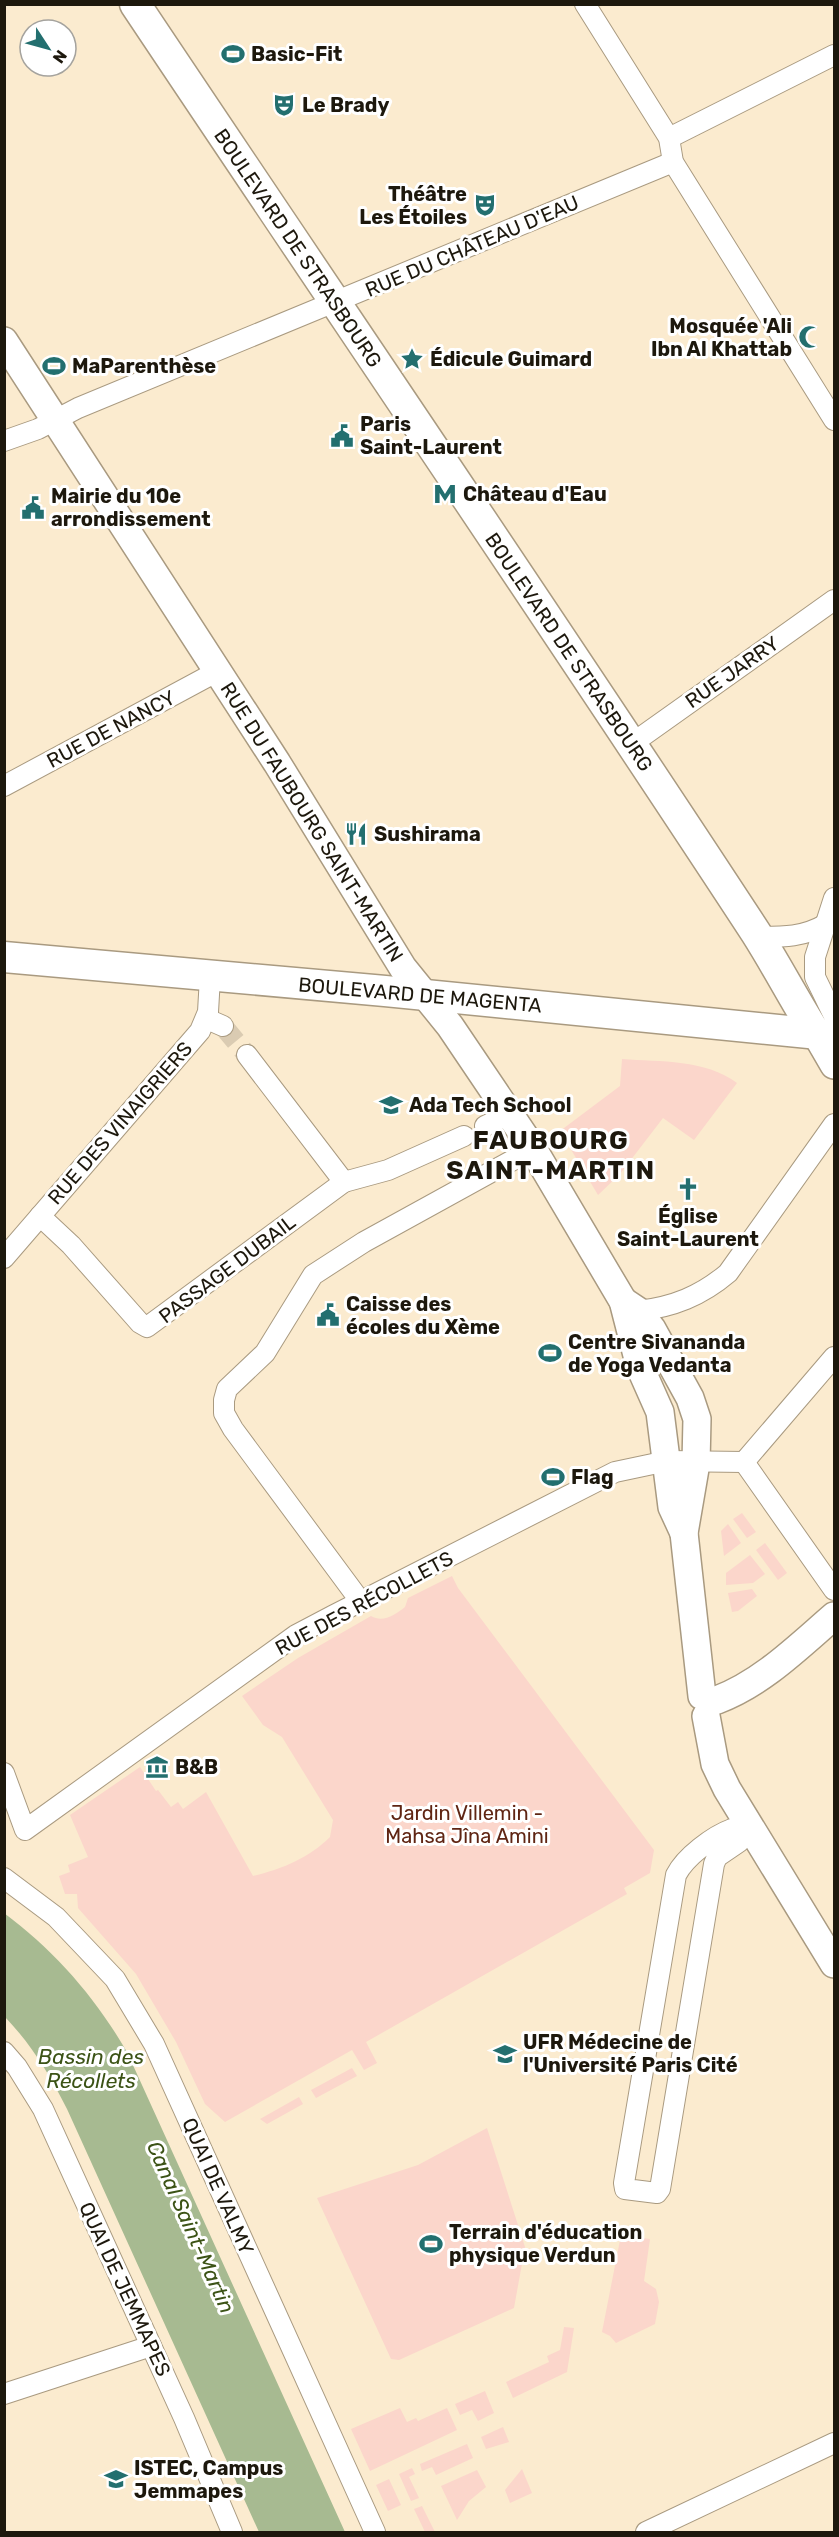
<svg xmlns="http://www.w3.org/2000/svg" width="839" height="2537" font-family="Rubik,sans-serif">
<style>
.green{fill:#fbd6cb}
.water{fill:#a7ba91}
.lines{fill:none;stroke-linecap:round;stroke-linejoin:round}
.minor-tunnel{stroke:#dacbb2;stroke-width:20;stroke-dasharray:20 10;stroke-linecap:butt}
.minor-casing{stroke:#a99a80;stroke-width:22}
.secondary-casing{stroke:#a99a80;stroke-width:30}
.primary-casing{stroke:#a99a80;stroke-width:33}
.minor{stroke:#fff;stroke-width:20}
.secondary{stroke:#fff;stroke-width:27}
.primary{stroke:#fff;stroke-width:30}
.labels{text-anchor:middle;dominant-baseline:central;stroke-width:6;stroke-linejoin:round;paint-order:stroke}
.poi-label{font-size:20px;font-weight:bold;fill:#1d180d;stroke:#fff;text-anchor:start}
.street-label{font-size:20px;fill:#1d180d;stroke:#fff}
.park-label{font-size:20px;fill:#5f2513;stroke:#fff}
.water-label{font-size:21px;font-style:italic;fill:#3c5316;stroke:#fff}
.district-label{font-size:26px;font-weight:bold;letter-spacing:1.5px;fill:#1d180d;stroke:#fff}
</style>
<rect width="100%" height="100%" fill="#fbebcf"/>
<g class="green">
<path d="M622,1059C661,1062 705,1059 737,1083L694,1140L663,1118L620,1174L598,1195L560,1131L620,1086Z"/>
<path d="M742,1513L756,1532L747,1538L733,1519Z"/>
<path d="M728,1524L741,1543L724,1556L721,1531Z"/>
<path d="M765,1543L787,1573L778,1580L756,1550Z"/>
<path d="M750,1555L765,1574L753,1583L726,1585V1573Z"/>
<path d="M452,1576L458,1588L654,1850L650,1873L624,1888L627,1894L366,2042L377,2063L364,2070L352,2050L225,2122L205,2104L176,2042L136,1974L78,1908L77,1894H65L59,1876L70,1872L68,1865L88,1857L70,1815L140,1767L156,1791L158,1790L171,1807L178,1802L183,1809L206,1792L253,1876C282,1869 309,1858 330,1837L333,1820L282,1737L263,1725L242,1696L298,1658L371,1616C383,1623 395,1615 405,1607L408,1598Z"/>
<path d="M752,1589L757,1596L738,1611L732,1612L728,1593Z"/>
<path d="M352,2068L357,2076L316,2098L311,2090Z"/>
<path d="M299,2097L303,2104L267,2124L260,2119Z"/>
<path d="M487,2128L525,2247L514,2308L399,2360L391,2359L317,2198L418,2165Z"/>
<path d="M621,2235L650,2239L644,2281L656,2289L659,2302L655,2324L616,2343L610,2336L602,2332Z"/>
<path d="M564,2327L574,2328L567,2372L513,2398L506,2382L549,2362L547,2356L560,2350Z"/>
<path d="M485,2391L494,2413L478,2421L472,2410L460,2415L455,2404Z"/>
<path d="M400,2408L407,2422L416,2418L418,2421L447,2408L457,2430L370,2471L351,2429Z"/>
<path d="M503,2427L509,2442L486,2449L481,2437Z"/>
<path d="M467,2444L473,2458L436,2475L432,2467L422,2471L420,2464Z"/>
<path d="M412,2468L415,2474L409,2477L419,2498L411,2501L399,2474Z"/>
<path d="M522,2469L532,2493L510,2503L505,2490Z"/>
<path d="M477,2470L486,2487L469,2501L457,2520L441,2486Z"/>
<path d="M389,2479L401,2505L388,2511L376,2485Z"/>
<path d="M422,2506L435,2532H425L414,2509Z"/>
</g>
<path class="water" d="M4,1913C55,1951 95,1997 127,2052L345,2532H259L67,2109C50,2075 31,2044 5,2017Z"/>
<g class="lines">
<path class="minor-tunnel" d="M223,1026L247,1055"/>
<g class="minor-casing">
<g id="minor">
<path d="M585,4L669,138L673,162L834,420"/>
<path d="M669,138L834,55"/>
<path d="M4,441L38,429L78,408L673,162"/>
<path d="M630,745L834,600"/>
<path d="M4,786L218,671"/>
<path d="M834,898L815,957V977L834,1016"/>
<path d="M758,937C784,937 804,937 826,924"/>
<path d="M207,1019L223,1026"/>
<path d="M485,1126L510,1114"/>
<path d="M344,1182L388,1170L464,1136"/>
<path d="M40,1216L71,1245L140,1323L147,1327L344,1182L247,1055"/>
<path d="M4,1258L200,1031L208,1012L210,977"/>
<path d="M638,1311C673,1307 701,1296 728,1273L834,1124"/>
<path d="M744,1462L834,1590"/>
<path d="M361,1602L233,1429L224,1413V1400L227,1389L265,1353L313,1275L364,1242L533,1149"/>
<path d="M4,1773L25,1830L296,1635L334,1615L615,1472L667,1461L744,1462L834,1357"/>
<path d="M751,1827L739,1842L717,1857L714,1864L660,2189L657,2193L625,2189L624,2183L676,1875C685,1857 713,1836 732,1829C737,1827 745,1828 751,1827Z"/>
<path d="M4,1878L56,1917L115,1979L154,2044L375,2532"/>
<path d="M4,2052L17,2067L43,2109L184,2418L232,2532"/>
<path d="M4,2394L151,2346"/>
<path d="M646,2532L834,2443"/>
</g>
</g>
<g class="secondary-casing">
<g id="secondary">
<path d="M4,341L277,763L403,968L450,1026L533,1149L623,1301L640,1367L660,1412L672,1507L684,1533"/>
<path d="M816,1034L834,1065"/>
<path d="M623,1301L638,1311L652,1329L690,1398L697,1419L696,1463L684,1533L702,1696"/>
<path d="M717,1700C762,1683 797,1648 834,1616"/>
<path d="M706,1716L715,1764L727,1789L834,1964"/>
</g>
</g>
<g class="primary-casing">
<g id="primary">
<path d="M135,4C342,314 552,621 756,933C777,966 795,1001 816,1034"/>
<path d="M4,957L385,991L829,1035"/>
</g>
</g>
<use href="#minor" class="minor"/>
<use href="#secondary" class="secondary"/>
<use href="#primary" class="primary"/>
</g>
<defs>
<g id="stadium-bare" transform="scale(1.8)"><path d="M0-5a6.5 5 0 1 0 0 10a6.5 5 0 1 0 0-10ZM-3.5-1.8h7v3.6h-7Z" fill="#236f6f" stroke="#fff" stroke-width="2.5" paint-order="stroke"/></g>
<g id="theatre-bare" transform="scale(1.8)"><path d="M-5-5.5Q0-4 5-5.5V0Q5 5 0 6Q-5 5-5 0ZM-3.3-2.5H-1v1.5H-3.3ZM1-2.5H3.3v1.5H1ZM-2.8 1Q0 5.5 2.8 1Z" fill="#236f6f" stroke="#fff" stroke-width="2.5" paint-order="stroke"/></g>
<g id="mosque-bare" transform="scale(1.8)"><path d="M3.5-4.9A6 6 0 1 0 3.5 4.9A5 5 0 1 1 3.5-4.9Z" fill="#236f6f" stroke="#fff" stroke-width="2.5" paint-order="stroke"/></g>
<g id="sight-bare" transform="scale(1.8)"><path d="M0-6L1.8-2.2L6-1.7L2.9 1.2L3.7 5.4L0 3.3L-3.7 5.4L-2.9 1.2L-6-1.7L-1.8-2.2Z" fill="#236f6f" stroke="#fff" stroke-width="2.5" paint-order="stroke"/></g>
<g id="civic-bare" transform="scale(1.8)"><path d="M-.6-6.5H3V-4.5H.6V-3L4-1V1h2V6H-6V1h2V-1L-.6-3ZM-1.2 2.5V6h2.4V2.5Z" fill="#236f6f" stroke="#fff" stroke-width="2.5" paint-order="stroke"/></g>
<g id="metro-bare" transform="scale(1.8)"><path d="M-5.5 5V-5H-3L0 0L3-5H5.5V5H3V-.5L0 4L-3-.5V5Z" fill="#236f6f" stroke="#fff" stroke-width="2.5" paint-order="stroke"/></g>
<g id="restaurant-bare" transform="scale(1.8)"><path d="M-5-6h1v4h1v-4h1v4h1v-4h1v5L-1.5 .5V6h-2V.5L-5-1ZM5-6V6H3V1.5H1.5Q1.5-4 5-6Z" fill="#236f6f" stroke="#fff" stroke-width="2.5" paint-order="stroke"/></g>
<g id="university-bare" transform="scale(1.8)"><path d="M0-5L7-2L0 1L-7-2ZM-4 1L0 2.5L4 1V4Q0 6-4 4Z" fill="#236f6f" stroke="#fff" stroke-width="2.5" paint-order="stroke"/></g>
<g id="church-bare" transform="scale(1.8)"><path d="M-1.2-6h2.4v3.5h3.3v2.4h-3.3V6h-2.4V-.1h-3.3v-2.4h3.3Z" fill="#236f6f" stroke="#fff" stroke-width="2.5" paint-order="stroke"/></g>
<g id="museum-bare" transform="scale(1.8)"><path d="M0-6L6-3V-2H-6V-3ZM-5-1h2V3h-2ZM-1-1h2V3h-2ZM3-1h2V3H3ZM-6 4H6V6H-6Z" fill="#236f6f" stroke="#fff" stroke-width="2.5" paint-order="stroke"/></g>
</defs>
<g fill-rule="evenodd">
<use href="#stadium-bare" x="233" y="54"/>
<use href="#theatre-bare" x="284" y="105"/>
<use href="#theatre-bare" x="485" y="205"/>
<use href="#mosque-bare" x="810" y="337"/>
<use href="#sight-bare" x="412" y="359"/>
<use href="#stadium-bare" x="54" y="366"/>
<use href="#civic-bare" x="342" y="436"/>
<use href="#metro-bare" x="445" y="494"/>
<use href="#civic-bare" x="33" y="508"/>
<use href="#restaurant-bare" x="356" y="834"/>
<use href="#university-bare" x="391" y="1105"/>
<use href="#church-bare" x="688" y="1189"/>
<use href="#civic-bare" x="328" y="1315"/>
<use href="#stadium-bare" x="550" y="1353"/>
<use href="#stadium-bare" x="553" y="1477"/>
<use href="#museum-bare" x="157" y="1767"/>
<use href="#university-bare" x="505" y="2054"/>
<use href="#stadium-bare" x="431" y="2244"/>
<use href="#university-bare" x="116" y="2479"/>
</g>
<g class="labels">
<g class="poi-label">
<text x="251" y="54">Basic-Fit</text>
<text x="302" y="105">Le Brady</text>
<text x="467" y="194" text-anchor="end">Théâtre<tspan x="467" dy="23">Les Étoiles</tspan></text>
<text x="792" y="326" text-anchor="end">Mosquée 'Ali<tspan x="792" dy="23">Ibn Al Khattab</tspan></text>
<text x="430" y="359">Édicule Guimard</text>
<text x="72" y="366">MaParenthèse</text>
<text x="360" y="424">Paris<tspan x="360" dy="23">Saint-Laurent</tspan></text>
<text x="463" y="494">Château d'Eau</text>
<text x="51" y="496">Mairie du 10e<tspan x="51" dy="23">arrondissement</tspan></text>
<text x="374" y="834">Sushirama</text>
<text x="409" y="1105">Ada Tech School</text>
<text x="688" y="1216" text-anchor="middle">Église<tspan x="688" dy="23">Saint-Laurent</tspan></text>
<text x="346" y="1304">Caisse des<tspan x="346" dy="23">écoles du Xème</tspan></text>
<text x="568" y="1342">Centre Sivananda<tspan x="568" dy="23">de Yoga Vedanta</tspan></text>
<text x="571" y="1477">Flag</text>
<text x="175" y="1767">B&amp;B</text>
<text x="523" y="2042">UFR Médecine de<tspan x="523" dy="23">l'Université Paris Cité</tspan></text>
<text x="449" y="2232">Terrain d'éducation<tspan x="449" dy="23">physique Verdun</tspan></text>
<text x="134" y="2468">ISTEC, Campus<tspan x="134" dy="23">Jemmapes</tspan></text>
</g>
<g class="street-label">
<text transform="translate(472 246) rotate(-23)">RUE DU CHÂTEAU D'EAU</text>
<text transform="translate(298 248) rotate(56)">BOULEVARD DE STRASBOURG</text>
<text transform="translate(569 652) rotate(56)">BOULEVARD DE STRASBOURG</text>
<text transform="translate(732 672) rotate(-35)">RUE JARRY</text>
<text transform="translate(111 729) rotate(-28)">RUE DE NANCY</text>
<text transform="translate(312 822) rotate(58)">RUE DU FAUBOURG SAINT-MARTIN</text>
<text transform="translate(420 995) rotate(5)">BOULEVARD DE MAGENTA</text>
<text transform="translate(120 1123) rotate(-49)">RUE DES VINAIGRIERS</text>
<text transform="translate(227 1269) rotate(-37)">PASSAGE DUBAIL</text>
<text transform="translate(364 1603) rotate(-28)">RUE DES RÉCOLLETS</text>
<text transform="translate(218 2186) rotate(66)">QUAI DE VALMY</text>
<text transform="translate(125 2289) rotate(65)">QUAI DE JEMMAPES</text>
</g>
<g class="park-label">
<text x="467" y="1813">Jardin Villemin -<tspan x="467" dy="23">Mahsa Jîna Amini</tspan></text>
</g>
<g class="water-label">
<text x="91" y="2056">Bassin des<tspan x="91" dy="24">Récollets</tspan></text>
<text transform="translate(191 2227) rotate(66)">Canal Saint-Martin</text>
</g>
<g class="district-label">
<text x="551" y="1140">FAUBOURG<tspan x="551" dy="30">SAINT-MARTIN</tspan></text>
</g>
</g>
<rect width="839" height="2537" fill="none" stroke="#1d180d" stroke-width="12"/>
<g transform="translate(48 48) rotate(126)"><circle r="28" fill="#ffffff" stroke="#a5a39e" stroke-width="1.5"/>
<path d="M0-4.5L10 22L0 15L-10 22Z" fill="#236f6f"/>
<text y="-9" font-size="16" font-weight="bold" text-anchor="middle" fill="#1d180d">N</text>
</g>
</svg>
